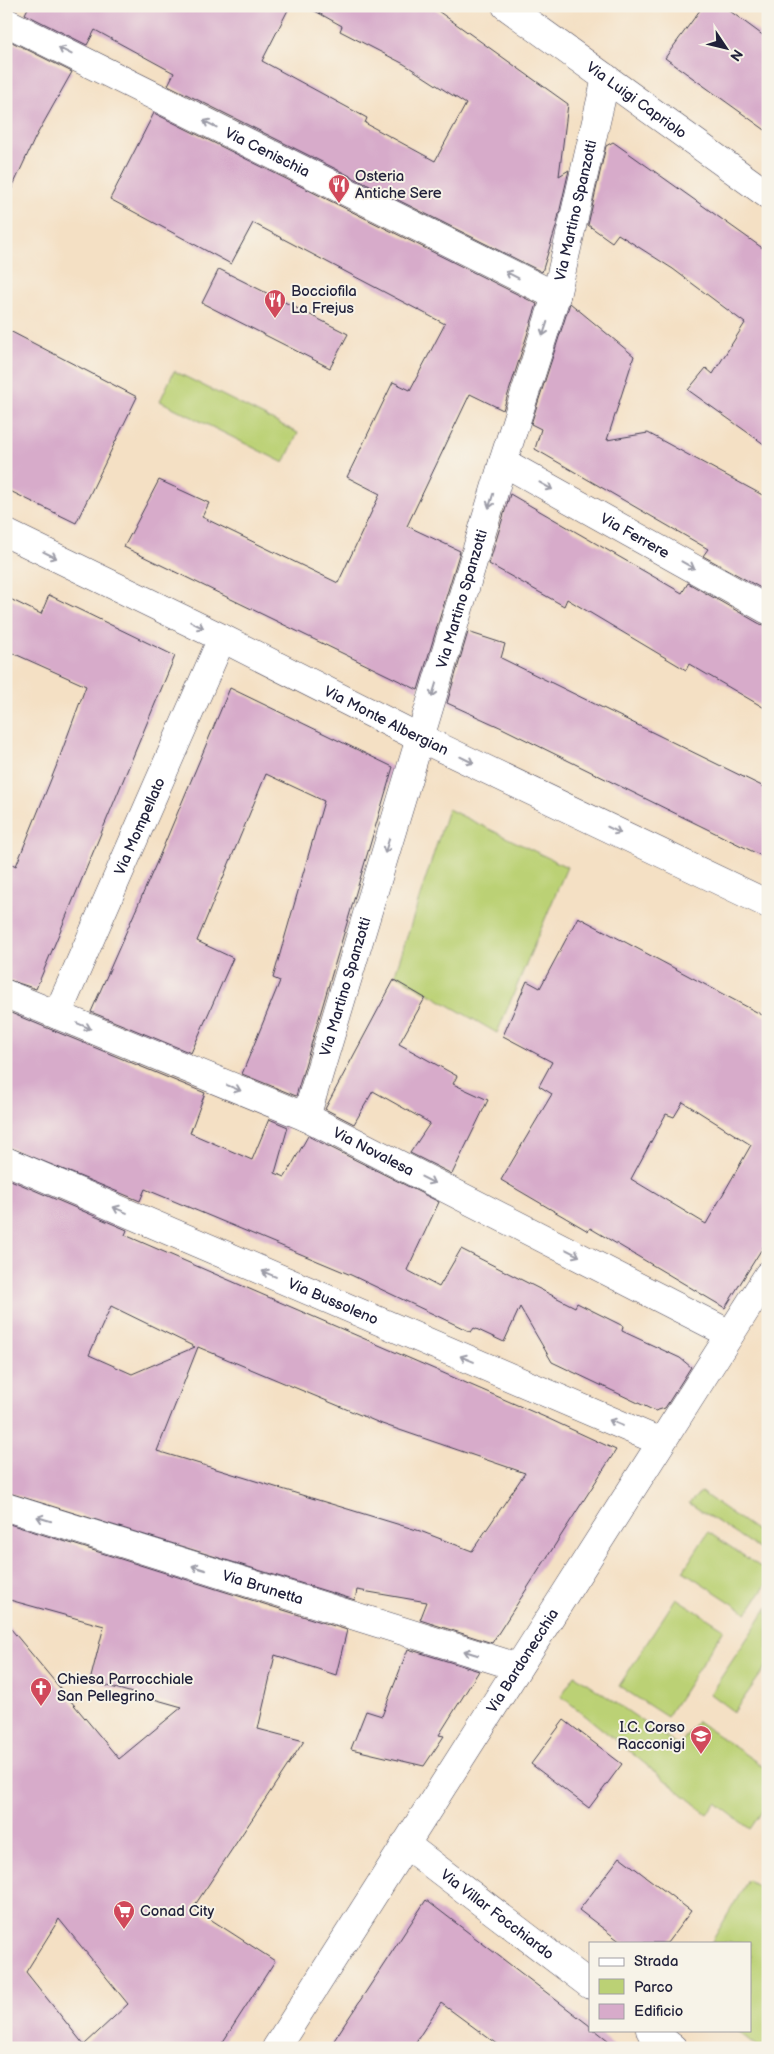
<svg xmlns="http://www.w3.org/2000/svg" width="774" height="2054" font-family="'Balsamiq Sans',sans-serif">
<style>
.green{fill:#bbd175;stroke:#6e7a58}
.building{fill:#d7abca;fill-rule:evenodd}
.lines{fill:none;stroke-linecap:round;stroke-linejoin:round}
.minor-casing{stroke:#423e50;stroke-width:29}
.minor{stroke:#fff;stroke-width:28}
.oneway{stroke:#9c9ca7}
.labels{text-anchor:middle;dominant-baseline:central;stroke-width:4;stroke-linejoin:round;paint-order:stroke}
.street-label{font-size:15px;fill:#22223b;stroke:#f7f3e8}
.poi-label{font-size:15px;fill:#22223b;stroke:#f7f3e8;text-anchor:start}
</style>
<rect width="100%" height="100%" fill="#f7f3e8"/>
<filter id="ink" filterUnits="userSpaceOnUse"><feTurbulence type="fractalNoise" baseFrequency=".02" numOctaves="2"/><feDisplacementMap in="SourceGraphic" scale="10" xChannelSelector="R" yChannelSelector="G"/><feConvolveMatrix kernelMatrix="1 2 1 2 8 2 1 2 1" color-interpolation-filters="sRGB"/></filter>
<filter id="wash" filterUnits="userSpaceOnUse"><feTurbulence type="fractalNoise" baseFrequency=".0096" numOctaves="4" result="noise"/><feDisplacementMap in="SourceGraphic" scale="20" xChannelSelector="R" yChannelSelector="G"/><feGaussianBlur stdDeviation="1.12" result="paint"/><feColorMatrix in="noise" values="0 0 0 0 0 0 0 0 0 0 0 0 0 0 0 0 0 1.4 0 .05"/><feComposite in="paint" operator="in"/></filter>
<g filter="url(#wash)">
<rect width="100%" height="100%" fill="#f4e0c4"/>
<g class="green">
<path d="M174,371L298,433L284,463L160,401Z"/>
<path d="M448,809L567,867L497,1033L395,974Z"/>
<path d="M701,1492L768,1539V1555L689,1503Z"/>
<path d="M708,1532L768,1572V1582L747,1613L683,1571Z"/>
<path d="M676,1598L724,1629L667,1717L619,1686Z"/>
<path d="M768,1607V1664L734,1712L710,1694Z"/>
<path d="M575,1675L679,1746L697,1721L768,1770V1803L750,1829L716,1803L707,1814L561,1696Z"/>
<path d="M748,1880L768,1892V2048H759L736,2030H750V1943H711Z"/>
</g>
<g id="blocks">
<g class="building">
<path d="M29,6H290L262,61L367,118L365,123L435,161L466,104L404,64L340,31L342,26L306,6H431L568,104L559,176L569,170L556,227L542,272L168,85L174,73L95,30L87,45L25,14Z"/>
<path d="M703,6H723L768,39V132L665,58Z"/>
<path d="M10,41L72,72L35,138L6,201V48Z"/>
<path d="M154,113L537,304L503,410L470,394L407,526L460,551L418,690L124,547L159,480L209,503L202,517L338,583L380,494L347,477L393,382L410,390L445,324L253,223L231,264L110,199Z"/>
<path d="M613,142L768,252V447L688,390L706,368L713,374L745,323L673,269L618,234L612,242L588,225L606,146Z"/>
<path d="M219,269L348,334L330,368L202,303Z"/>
<path d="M570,303L634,356L607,440L648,433L768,498V592L703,556L708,549L535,449L541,429L531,424Z"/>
<path d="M6,329L137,397L76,523L6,489Z"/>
<path d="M510,494L682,593L688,583L760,624L768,626V710L689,664L686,670L567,599L564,606L489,564Z"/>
<path d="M49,595L175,656L36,989L6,979V861L16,866L56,767L86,686L6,650V597L41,614Z"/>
<path d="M468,632L505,644L501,658L768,789V859L502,728L447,703Z"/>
<path d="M230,688L393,767L296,1096L242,1074L280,981L273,978L324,801L266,774L197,941L233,958L191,1053L91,1012L156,864Z"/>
<path d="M578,917L768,1018V1239L725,1308L590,1228L588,1231L501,1180L552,1094L539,1086L552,1062L503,1036L527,981L540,988ZM683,1102L751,1145L706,1224L631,1179L666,1114L674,1117Z"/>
<path d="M394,980L425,998L399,1044L457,1076L453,1084L488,1100L452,1174L410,1153L430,1123L373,1091L354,1124L325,1109Z"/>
<path d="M6,1011L205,1093L190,1133L252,1160L269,1119L288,1127L275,1173L285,1177L308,1136L439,1202L407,1270L439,1287L461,1249L575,1307L577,1303L623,1326L622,1331L680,1358L691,1367L665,1408L655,1411L552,1362L520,1307L504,1342L474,1328L471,1332L351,1275L145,1189L140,1201L6,1146Z"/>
<path d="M6,1178L127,1230L125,1235L547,1418L616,1450L492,1643L420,1620L427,1602L357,1590L355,1600L6,1492ZM111,1306L195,1347L132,1374L89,1355ZM198,1347L382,1424L525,1473L472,1551L420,1531L157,1451Z"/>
<path d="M6,1523L347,1630L336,1675L275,1655L258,1729L304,1741L193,1908L275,1961L219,2048H6V1623L119,1759L182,1707L90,1681L104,1626L6,1599ZM59,1919L128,2004L84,2045L26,1972Z"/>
<path d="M408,1649L479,1671L439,1735L444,1736L424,1766L351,1749L366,1711L382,1716Z"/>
<path d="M564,1720L622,1764L589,1808L531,1764Z"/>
<path d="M620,1857L691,1911L667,1943H622L579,1910Z"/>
<path d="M426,1900L590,2026V2030H595L618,2048H502L441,2003L412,2048H329Z"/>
</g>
</g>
</g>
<g filter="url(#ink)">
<use href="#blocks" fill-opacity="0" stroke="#423e50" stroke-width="1"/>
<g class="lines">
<g class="minor-casing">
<g id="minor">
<path id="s1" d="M506,6L768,195"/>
<path id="s2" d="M6,22L556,296"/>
<path id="s3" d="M503,462L768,610"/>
<path id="s4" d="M6,533L222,638L410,733L768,904"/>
<path id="s5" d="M6,994L306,1117L730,1334"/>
<path id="s6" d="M57,1015L222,638"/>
<path id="s7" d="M306,1117L503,462L556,296L606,78"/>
<path id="s8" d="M6,1161L661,1442"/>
<path id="s9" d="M6,1507L518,1667"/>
<path id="s10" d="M405,1844L590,1985"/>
<path d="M650,2030L673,2048"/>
<path id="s11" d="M276,2048L768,1275"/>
</g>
</g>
<use href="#minor" class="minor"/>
</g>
<defs><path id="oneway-shaft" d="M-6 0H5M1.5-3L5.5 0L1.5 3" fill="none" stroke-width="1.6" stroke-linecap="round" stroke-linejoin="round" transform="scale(1.25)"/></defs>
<g class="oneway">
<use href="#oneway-shaft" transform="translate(65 51) rotate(-153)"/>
<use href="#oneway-shaft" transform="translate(210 124) rotate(-153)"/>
<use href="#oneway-shaft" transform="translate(512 275) rotate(-153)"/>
<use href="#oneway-shaft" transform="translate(545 329) rotate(108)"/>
<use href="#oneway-shaft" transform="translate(546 486) rotate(29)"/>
<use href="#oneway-shaft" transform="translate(491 501) rotate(107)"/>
<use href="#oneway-shaft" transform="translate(50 555) rotate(26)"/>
<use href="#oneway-shaft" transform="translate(688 565) rotate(29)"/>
<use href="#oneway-shaft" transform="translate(197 625) rotate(26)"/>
<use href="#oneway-shaft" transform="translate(434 690) rotate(107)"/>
<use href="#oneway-shaft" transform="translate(467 760) rotate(26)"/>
<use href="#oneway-shaft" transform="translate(614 830) rotate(26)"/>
<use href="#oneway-shaft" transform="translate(387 846) rotate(107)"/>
<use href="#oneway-shaft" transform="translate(84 1026) rotate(22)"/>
<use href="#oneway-shaft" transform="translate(234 1088) rotate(22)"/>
<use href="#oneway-shaft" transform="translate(428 1180) rotate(27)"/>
<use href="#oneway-shaft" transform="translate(120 1210) rotate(-157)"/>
<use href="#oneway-shaft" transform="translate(573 1253) rotate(27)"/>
<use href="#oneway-shaft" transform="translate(269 1274) rotate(-157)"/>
<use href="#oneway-shaft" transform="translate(467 1359) rotate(-157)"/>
<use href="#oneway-shaft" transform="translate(616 1423) rotate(-157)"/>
<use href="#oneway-shaft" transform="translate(44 1519) rotate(-163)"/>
<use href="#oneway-shaft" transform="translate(199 1568) rotate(-163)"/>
<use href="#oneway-shaft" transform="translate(471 1653) rotate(-163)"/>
</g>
</g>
<defs>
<g id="restaurant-pin" transform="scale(1.125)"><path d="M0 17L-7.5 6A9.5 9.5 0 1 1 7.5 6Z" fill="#d1495b" stroke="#f7f3e8"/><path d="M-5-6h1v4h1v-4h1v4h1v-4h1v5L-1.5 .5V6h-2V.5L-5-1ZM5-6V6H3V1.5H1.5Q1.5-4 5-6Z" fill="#fff"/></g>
<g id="church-pin" transform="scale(1.125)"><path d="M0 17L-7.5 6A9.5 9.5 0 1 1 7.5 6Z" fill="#d1495b" stroke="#f7f3e8"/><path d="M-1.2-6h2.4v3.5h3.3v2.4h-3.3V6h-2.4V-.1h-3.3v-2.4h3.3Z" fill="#fff"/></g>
<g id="school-pin" transform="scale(1.125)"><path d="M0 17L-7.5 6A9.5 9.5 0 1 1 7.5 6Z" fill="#d1495b" stroke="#f7f3e8"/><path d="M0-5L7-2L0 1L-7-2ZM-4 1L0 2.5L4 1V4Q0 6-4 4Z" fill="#fff"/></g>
<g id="supermarket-pin" transform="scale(1.125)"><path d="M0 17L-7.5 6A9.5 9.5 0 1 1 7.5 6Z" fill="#d1495b" stroke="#f7f3e8"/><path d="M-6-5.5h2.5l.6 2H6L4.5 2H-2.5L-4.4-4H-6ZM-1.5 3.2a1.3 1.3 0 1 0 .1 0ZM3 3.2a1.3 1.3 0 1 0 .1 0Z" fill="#fff"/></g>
</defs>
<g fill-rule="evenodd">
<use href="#restaurant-pin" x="339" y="185"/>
<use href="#restaurant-pin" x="275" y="300"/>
<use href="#church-pin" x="41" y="1688"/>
<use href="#school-pin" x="701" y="1736"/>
<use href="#supermarket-pin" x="124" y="1911"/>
</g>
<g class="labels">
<g class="street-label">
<text stroke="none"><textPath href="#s1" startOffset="161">Via Luigi Capriolo</textPath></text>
<text stroke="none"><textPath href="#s2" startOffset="292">Via Cenischia</textPath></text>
<text stroke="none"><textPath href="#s7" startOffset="946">Via Martino Spanzotti</textPath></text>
<text stroke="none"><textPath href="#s3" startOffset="151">Via Ferrere</textPath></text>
<text stroke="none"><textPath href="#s7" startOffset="541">Via Martino Spanzotti</textPath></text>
<text stroke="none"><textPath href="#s4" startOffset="424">Via Monte Albergian</textPath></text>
<text stroke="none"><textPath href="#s6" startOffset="206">Via Mompellato</textPath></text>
<text stroke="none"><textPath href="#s7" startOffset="136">Via Martino Spanzotti</textPath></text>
<text stroke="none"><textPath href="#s5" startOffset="400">Via Novalesa</textPath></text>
<text stroke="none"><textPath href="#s8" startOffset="356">Via Bussoleno</textPath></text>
<text stroke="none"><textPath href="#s9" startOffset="269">Via Brunetta</textPath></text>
<text stroke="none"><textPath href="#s11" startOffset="459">Via Bardonecchia</textPath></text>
<text stroke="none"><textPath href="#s10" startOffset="116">Via Villar Focchiardo</textPath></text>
</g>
<g class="poi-label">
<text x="355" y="176">Osteria<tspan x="355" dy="17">Antiche Sere</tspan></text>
<text x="291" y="291">Bocciofila<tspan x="291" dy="17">La Frejus</tspan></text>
<text x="57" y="1679">Chiesa Parrocchiale<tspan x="57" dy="17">San Pellegrino</tspan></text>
<text x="685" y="1727" text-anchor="end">I.C. Corso<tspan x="685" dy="17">Racconigi</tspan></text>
<text x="140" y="1911">Conad City</text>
</g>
</g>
<rect width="774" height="2054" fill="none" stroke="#f7f3e8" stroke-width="25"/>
<rect x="589" y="1942" width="162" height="90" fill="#f7f3e8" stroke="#a29fa3"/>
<rect x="599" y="1958" width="25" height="8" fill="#ffffff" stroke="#a29fa3"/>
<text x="634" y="1966" font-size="15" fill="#22223b">Strada</text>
<rect x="599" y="1979" width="25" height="15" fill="#bbd175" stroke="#a29fa3"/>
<text x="634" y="1992" font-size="15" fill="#22223b">Parco</text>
<rect x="599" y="2004" width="25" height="15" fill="#d7abca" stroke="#a29fa3"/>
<text x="634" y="2016" font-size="15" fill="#22223b">Edificio</text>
<g transform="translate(726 48) rotate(125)" stroke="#f7f3e8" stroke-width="4" paint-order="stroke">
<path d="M0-4L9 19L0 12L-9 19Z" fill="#22223b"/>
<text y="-8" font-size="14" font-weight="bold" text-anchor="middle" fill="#22223b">N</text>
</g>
</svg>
